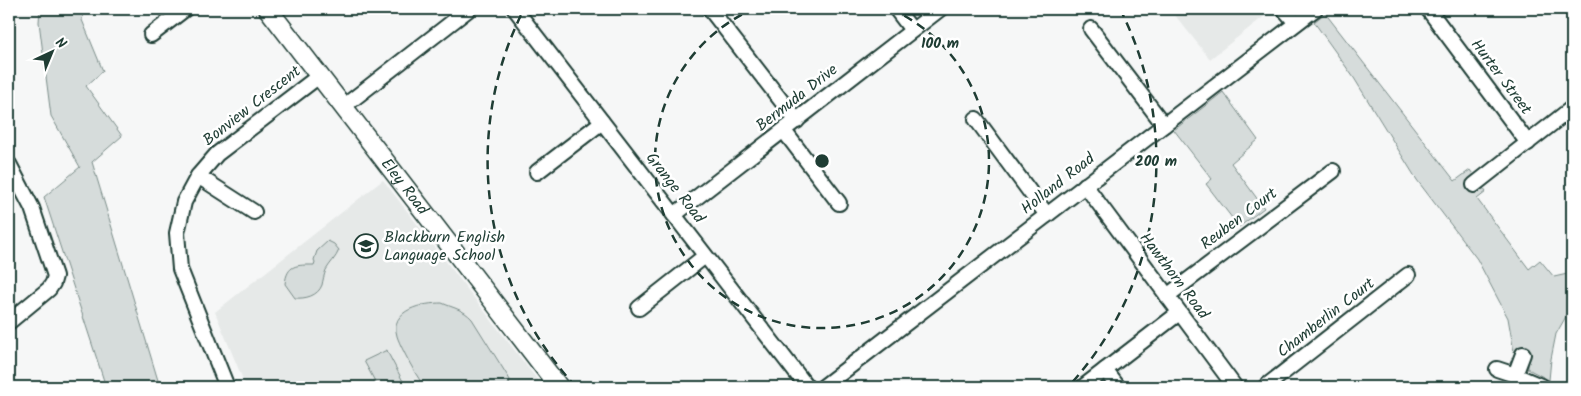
<svg xmlns="http://www.w3.org/2000/svg" width="1581" height="396" font-family="Kalam,sans-serif">
<style>
.built{fill:#e6e9e8}
.green{fill:#d6dcdb;stroke:#7a8c88}
.lines{fill:none;stroke-linecap:round;stroke-linejoin:round}
.minor-casing{stroke:#1f3d34;stroke-width:18}
.major-casing{stroke:#1f3d34;stroke-width:21}
.minor{stroke:#fff;stroke-width:14}
.major{stroke:#fff;stroke-width:18}
.ring{fill:none;stroke:#1f3d34;stroke-width:2.5;stroke-dasharray:9 6}
.labels{text-anchor:middle;dominant-baseline:central;stroke-width:5;stroke-linejoin:round;paint-order:stroke}
.street-label{font-size:16px;fill:#1f3d34;stroke:#fff}
.poi-label{font-size:16px;fill:#1f3d34;stroke:#fff;text-anchor:start}
.centre{fill:#1f3d34;stroke:#fff;stroke-width:2.5}
.ring-label{font-size:15px;text-anchor:middle;font-weight:bold;fill:#1f3d34;stroke:#fff;stroke-width:5;stroke-linejoin:round;paint-order:stroke}
</style>
<rect width="100%" height="100%" fill="#f6f7f7"/>
<filter id="ink" filterUnits="userSpaceOnUse"><feTurbulence type="fractalNoise" baseFrequency=".02" numOctaves="2"/><feDisplacementMap in="SourceGraphic" scale="10" xChannelSelector="R" yChannelSelector="G"/><feConvolveMatrix kernelMatrix="1 2 1 2 8 2 1 2 1" color-interpolation-filters="sRGB"/></filter>
<g filter="url(#ink)">
<g class="built">
<path d="M1170,9H1263L1267,14L1210,59Z"/>
<path d="M383,180L543,387H246L215,312Z"/>
</g>
<g class="green">
<path d="M40,9H84L82,20L103,71L86,86L122,136L92,162L160,387H106L44,197L80,167L51,116L39,22Z"/>
<path d="M1325,13L1455,181L1470,170L1486,192L1477,199L1529,269L1540,260L1554,277L1572,273V306L1556,334L1551,359L1549,380L1528,369V357L1514,352L1508,318L1477,259L1417,180L1354,78L1314,22Z"/>
<path d="M1223,92L1258,140L1231,163L1264,208L1239,227L1206,184L1212,179L1174,130Z"/>
<path d="M328,241L334,244L339,250C336,258 330,263 326,270C324,275 323,280 322,285C318,296 305,299 295,298L285,284C287,264 297,265 314,265L315,262L314,260L317,251Z"/>
<path d="M442,303C453,308 463,309 472,319L507,375L510,380L508,387H423C421,380 415,374 412,367C408,360 399,343 397,336C389,309 424,303 442,303Z"/>
<path d="M387,350L388,353L406,387H378L364,361Z"/>
</g>
<g class="lines">
<g class="minor-casing">
<g id="minor">
<path d="M515,9L807,387"/>
<path d="M710,9L797,121"/>
<path d="M896,9L912,30"/>
<path d="M1284,9L1296,23"/>
<path d="M1428,9L1528,143"/>
<path d="M1091,29L1164,125"/>
<path d="M151,35L185,9"/>
<path d="M343,107L469,9"/>
<path d="M976,119L1047,215"/>
<path d="M784,131L839,203"/>
<path d="M9,164L32,208L55,276L53,283L49,289L9,322"/>
<path d="M537,172L602,122"/>
<path d="M198,176L254,212"/>
<path d="M1085,185L1235,387"/>
<path d="M1474,185L1572,108"/>
<path d="M674,215L940,9"/>
<path d="M1167,296L1333,171"/>
<path d="M639,308L705,256"/>
<path d="M1497,369L1515,375L1543,387"/>
<path d="M1105,370L1118,387"/>
<path d="M1515,375L1523,354"/>
<path d="M227,387L180,269L177,233L184,202L198,176L217,154L319,76"/>
<path d="M823,387L1315,9"/>
<path d="M1083,387L1179,313"/>
<path d="M1265,387L1408,275"/>
</g>
</g>
<g class="major-casing">
<g id="major">
<path id="s1" d="M268,9L559,387"/>
</g>
</g>
<use href="#minor" class="minor"/>
<use href="#major" class="major"/>
</g>
</g>
<g class="ring">
<path d="M891 9A167 167 0 1 1 753 9"/>
<path d="M576 387A334 334 0 0 1 524 9M1120 9A334 334 0 0 1 1068 387"/>
</g>
<defs>
<g id="school-ring" transform="scale(1.25)"><circle r="9.5" fill="#fff" stroke="#1f3d34" stroke-width="1.5"/><path d="M0-5L7-2L0 1L-7-2ZM-4 1L0 2.5L4 1V4Q0 6-4 4Z" fill="#1f3d34"/></g>
</defs>
<g fill-rule="evenodd">
<use href="#school-ring" x="366" y="246"/>
</g>
<g class="labels">
<g class="street-label">
<text transform="translate(1501 77) rotate(53)">Hurter Street</text>
<text transform="translate(797 98) rotate(-38)">Bermuda Drive</text>
<text transform="translate(252 106) rotate(-38)">Bonview Crescent</text>
<text transform="translate(1058 184) rotate(-38)">Holland Road</text>
<text stroke="none"><textPath href="#s1" startOffset="224">Eley Road</textPath></text>
<text transform="translate(675 188) rotate(52)">Grange Road</text>
<text transform="translate(1239 219) rotate(-37)">Reuben Court</text>
<text transform="translate(1174 276) rotate(53)">Hawthorn Road</text>
<text transform="translate(1326 318) rotate(-38)">Chamberlin Court</text>
</g>
<g class="poi-label">
<text x="384" y="237">Blackburn English<tspan x="384" dy="18">Language School</tspan></text>
</g>
</g>
<circle cx="822" cy="161" r="8" class="centre"/>
<g class="ring-label">
<text x="940" y="48">100 m</text>
<text x="1156" y="166">200 m</text>
</g>
<rect width="1581" height="396" fill="none" stroke="#fff" stroke-width="30"/>
<rect x="15" y="15" width="1551" height="366" fill="none" stroke="#1f3d34" stroke-width="2" filter="url(#ink)"/>
<g transform="translate(52 52) rotate(44)" stroke="#ffffff" stroke-width="4" paint-order="stroke">
<path d="M0-4L9 19L0 12L-9 19Z" fill="#1f3d34"/>
<text y="-8" font-size="14" font-weight="bold" text-anchor="middle" fill="#1f3d34">N</text>
</g>
</svg>
